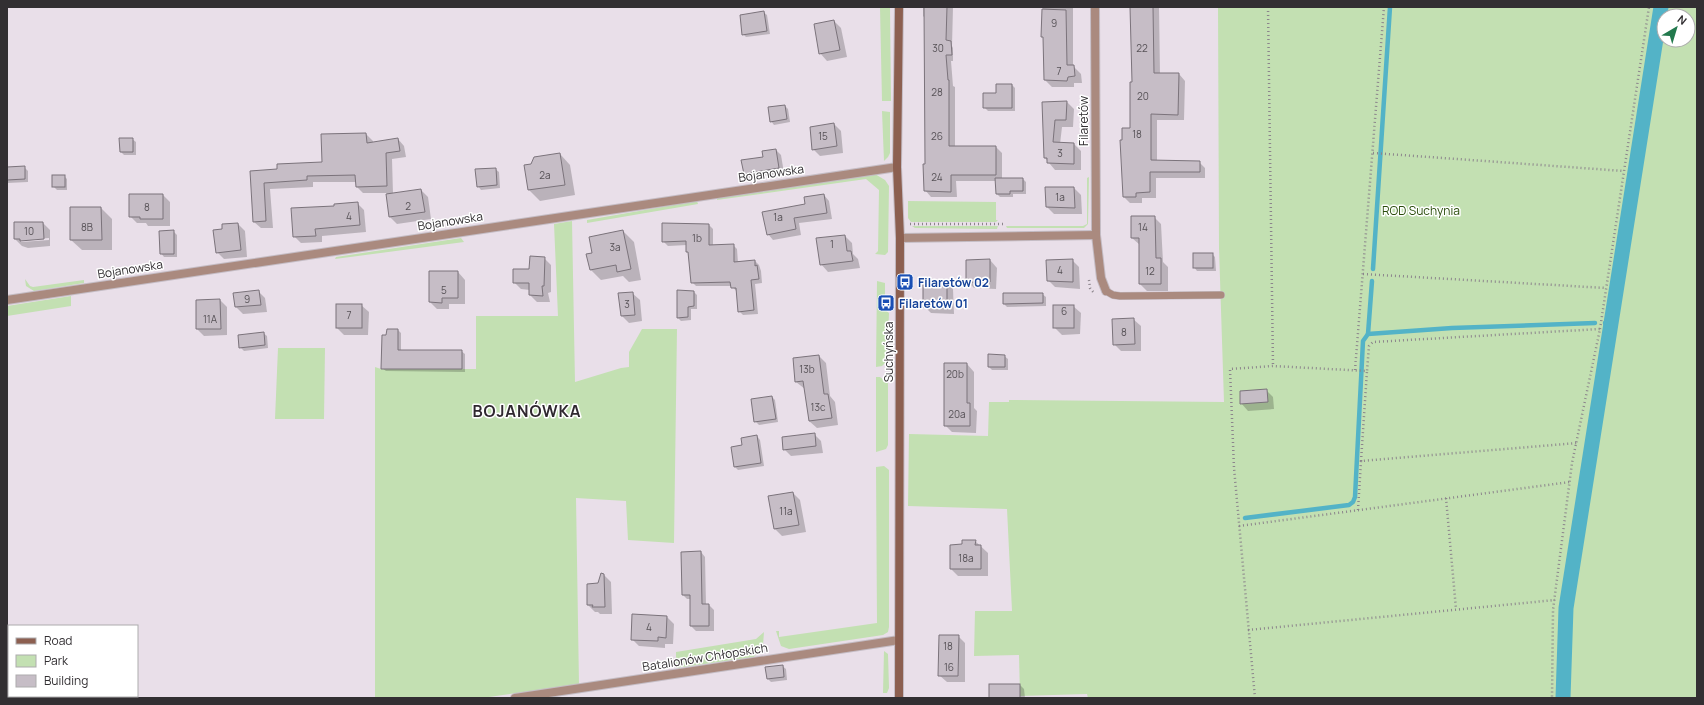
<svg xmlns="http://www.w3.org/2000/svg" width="1704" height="705" font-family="Manrope,sans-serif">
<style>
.green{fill:#c3e0b2;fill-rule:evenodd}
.shadow{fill:#0003;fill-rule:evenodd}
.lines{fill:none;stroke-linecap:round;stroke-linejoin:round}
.stream{stroke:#53b3c7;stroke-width:4.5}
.canal{stroke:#53b3c7;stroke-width:15}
.building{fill:#c6bdc6;stroke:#7b737b}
.lane-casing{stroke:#c4bcc4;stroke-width:8}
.street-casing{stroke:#c4bcc4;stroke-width:10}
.secondary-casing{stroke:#c4bcc4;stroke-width:10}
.path{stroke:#8c858c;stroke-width:2.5;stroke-dasharray:1 3;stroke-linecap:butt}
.lane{stroke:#aa8a7f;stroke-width:7}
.street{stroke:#aa8a7f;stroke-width:8}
.secondary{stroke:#8c5f50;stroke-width:8}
.labels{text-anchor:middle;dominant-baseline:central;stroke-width:3;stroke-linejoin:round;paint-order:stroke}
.number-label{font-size:10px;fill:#575257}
.street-label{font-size:12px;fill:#322f32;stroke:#fff}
.park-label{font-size:12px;fill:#294c0a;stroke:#fff}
.transit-label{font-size:12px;font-weight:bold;fill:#164399;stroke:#fff;text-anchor:start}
.district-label{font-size:16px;font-weight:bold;letter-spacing:1px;fill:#2f282f;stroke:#fff}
</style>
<rect width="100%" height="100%" fill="#e9dfe9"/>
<g class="green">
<path d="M880,7H890L891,101H882Z"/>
<path d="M1218,7H1659L1563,606L1560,698H1088L1087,694L1020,696L1019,655L974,656L975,611H1012L1007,509L908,506L909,434L988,436L989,402H1009V400L1224,402L1219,248Z"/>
<path d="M1664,7H1697V698H1567L1570,608ZM1664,16H1688V40H1664Z"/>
<path d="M882,111L890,112V153L888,157L884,161Z"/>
<path d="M875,174L885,180L889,186L888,252L885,255L875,254L878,251L879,190L866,179L717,200V198Z"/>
<path d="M1089,177L1088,224L1084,228H1007L1006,226H1083L1087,224V178Z"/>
<path d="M697,201L698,204L587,223V220Z"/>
<path d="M908,201L996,202V220H998L996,222H911L908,218Z"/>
<path d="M572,221L575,382L621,368L629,367V352L642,329H677L674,543L628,540L626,501L576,498L579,684L482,698H375V367L381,369H476V316H558L554,224Z"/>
<path d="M912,226H998L997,229L915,228Z"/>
<path d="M461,238L464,242L335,259L336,257Z"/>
<path d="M25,279L30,286L33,287L84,280V283L34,291L26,286Z"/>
<path d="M877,281L885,283V310L889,313L887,361L882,366L876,367Z"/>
<path d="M71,296V306L7,316V306Z"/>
<path d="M278,348H325L324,419H275Z"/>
<path d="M876,377H880L888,383V445L886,449L876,452Z"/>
<path d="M884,466L889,470V627L888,632L883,635L789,649L781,646L776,631H779V637L877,623L876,467Z"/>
<path d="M764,632L763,645L754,657L676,668V652L756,639Z"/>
<path d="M884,651L888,654L889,688L887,693H883Z"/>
</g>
<g class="shadow">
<path d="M923,7H953L952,46L953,48V61H951L953,86L955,87V147H996L1002,153V179H1023L1026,182V194H1013V197H1000L997,194V181H956L957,197H931L925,190L926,165L925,18L923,16Z"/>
<path d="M1043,7H1073V66L1081,74L1082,83H1074V87H1052L1045,80L1044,39L1042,36Z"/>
<path d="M1131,7H1159L1160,74H1179L1185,81L1184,120H1157V161L1199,162L1205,168V178H1156V198H1142V203H1130L1124,197L1131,129L1133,83Z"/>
<path d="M763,12L767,15L770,34L746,37L743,34Z"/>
<path d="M834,21L841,28L847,57L827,61L820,53Z"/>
<path d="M1012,85L1015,88V111H988L984,107L997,94Z"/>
<path d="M1067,102L1074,109L1073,127H1062L1060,144H1074L1081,151V170H1055L1045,158L1043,103Z"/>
<path d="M785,106L788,109L790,122L774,125L771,121Z"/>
<path d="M834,124L841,131L843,153L820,156L813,149Z"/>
<path d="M366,134L373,141V143L398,139L404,146L406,157L392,159L393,194L421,190L428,197L431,219L397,224L390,217L387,193H363L357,187L356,182H313V187L270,189L273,228H261L254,222L251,172L278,170L323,163L322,135Z"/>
<path d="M132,139L136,142V155H124L121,152Z"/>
<path d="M776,150L781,155L784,173L750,178L744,173Z"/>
<path d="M560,154L570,165L575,195L540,201L529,190L526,166Z"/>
<path d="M24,167L28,171V182L7,183V168Z"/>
<path d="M495,169L499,172L500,188L481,190L478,186Z"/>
<path d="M64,176L67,179V190H57L53,186Z"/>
<path d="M1074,188L1081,195L1082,214H1054L1047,207Z"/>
<path d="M163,195L170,202V226H148L146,223H137L130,216Z"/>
<path d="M824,195L829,201L832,219L799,223L801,235L773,240L768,234L806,205Z"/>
<path d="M357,203L364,210L366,232L322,236V242L301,243L294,236L335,207Z"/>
<path d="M101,208L112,219V250H82L71,240Z"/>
<path d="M1154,217L1161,224L1163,262L1168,267V291H1147L1140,284V245L1132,238Z"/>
<path d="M15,223H43L50,230V246L28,248L22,246L15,239ZM49,238V240L21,242V240Z"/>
<path d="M238,224L245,231L247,257L224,259L217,252L223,230Z"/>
<path d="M709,225L713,229V246L733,245L737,249L738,263L755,261L759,265L761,271L762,283L755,284L758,314L743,315L739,311L737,292L732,286H696L692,282L687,245L668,246L663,241Z"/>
<path d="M173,231L177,235V257H164L161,253Z"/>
<path d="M623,231L634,242L641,280L629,282L623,276L601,280L590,269L593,254Z"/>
<path d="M845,236L852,243L853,254L858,259L860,268L828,272L821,264Z"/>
<path d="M1212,254L1215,257L1216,271H1197L1194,267Z"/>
<path d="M544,258L551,265V292L548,293L550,302H537L530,295V290L521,289L514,282Z"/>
<path d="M990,260L997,268L996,289L974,288L967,281Z"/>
<path d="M1072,260L1079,267L1080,289L1055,287L1048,280Z"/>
<path d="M458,272L465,280V304H449V309H437L430,302Z"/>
<path d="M946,282L953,289L954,314L931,313L924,306Z"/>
<path d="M258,291L265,298L267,312L243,314L236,307Z"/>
<path d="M678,291L694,292L697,295V309H691V320L681,321L678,318Z"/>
<path d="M632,293L640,300L642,321L629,323L622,316Z"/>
<path d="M1042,294L1046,297V306L1007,307L1004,304Z"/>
<path d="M220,300L227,307V335L204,336L197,329Z"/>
<path d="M361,305L369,312L368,335H344L337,328Z"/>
<path d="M1073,306L1081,313L1080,334L1062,335L1054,327Z"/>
<path d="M1133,319L1141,326V351H1121L1114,344Z"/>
<path d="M398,330L401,333V351H461L465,354V372L386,371L382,368L387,336Z"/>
<path d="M263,333L267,336L268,348L244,351L240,347Z"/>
<path d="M819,356L826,363L830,396L835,402L838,425L817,428L809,421L805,389L796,382Z"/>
<path d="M1004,356L1008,359V370H992L989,367Z"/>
<path d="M967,364L974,372V408L977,411L976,433L952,432L945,425Z"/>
<path d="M1266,390L1273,397L1274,409L1248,411L1241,403Z"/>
<path d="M772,397L775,400L778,422L759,425L755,421Z"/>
<path d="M814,434L821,441L823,453L791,456L784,449Z"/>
<path d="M757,436L760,440L764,466L738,470L735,467Z"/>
<path d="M793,493L800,500L806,532L782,536L775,529L769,497Z"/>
<path d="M975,541L988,553V576H958L951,569L963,545Z"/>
<path d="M701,552L705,557L706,605H709L714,610V631H696L691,626V599H687L683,595Z"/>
<path d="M604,575L611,582L612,614H600L598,612H595L588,605Z"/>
<path d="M667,617L674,624L673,644H665V648L639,646L632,639Z"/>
<path d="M958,636L965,643V682H947L939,675Z"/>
<path d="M782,666L786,669L787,680L771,682L768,679Z"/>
<path d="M1020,685L1024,689L1025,698H990Z"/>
</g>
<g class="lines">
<g class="stream">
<path d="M1373,269L1390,7"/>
<path d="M1605,323L1612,322"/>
<path d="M1368,334L1372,281"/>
<path d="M1245,518L1349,505L1353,502L1355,497L1363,341L1368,334L1452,328L1595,323"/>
</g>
<path class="canal" d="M1563,698L1566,608L1661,7"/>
</g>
<g class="building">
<path d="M924,7H947L946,40L951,41L952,55H946L948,80H949V146H996V175H951V192L924,191L923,164H925Z"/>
<path d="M1130,7H1153L1154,73H1179L1178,115L1151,114V160L1200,161V172H1150V192L1136,193V197H1123L1120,140H1122V128H1130V82H1132Z"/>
<path d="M1042,9L1066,10L1067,65H1074L1075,76L1068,77L1067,81L1044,80L1043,37H1041Z"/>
<path d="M764,11L767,31L742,35L740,15Z"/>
<path d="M834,20L840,50L819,54L814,24Z"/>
<path d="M996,84H1012V108H983V93H996Z"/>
<path d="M1067,101L1066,120H1055L1053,142L1074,143V164L1047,163V158H1044L1042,102Z"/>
<path d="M785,105L787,119L770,122L768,107Z"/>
<path d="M834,123L837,146L812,150L810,127Z"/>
<path d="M366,133L367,143L398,138L400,151L386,153L387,186L356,187L355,175L307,176V180L264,183L266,221L253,222L250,171L277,169V164L322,162L321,134Z"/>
<path d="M119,138H133V152H120Z"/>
<path d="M776,149L779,168L744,174L741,160L763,157L762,151Z"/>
<path d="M560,153L565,185L528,190L524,165L531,164L534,157Z"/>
<path d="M25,166V179L7,180V167Z"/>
<path d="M496,168L497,185L477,187L475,169Z"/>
<rect x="52" y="175" width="13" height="12"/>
<path d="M995,178H1023V191H1010V194H996Z"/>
<path d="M1045,187H1074L1075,208L1046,207Z"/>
<path d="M421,189L425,212L389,217L386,194Z"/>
<path d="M129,194H163V219H140V217H129Z"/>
<path d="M824,194L827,213L794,218L796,229L767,235L762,212L805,204L804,197Z"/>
<path d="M358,202L360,225L315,229L316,236L293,237L291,208L334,206V204Z"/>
<path d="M70,207H101L102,240H70Z"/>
<path d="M1131,216H1155L1156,258H1161V284H1139V238H1131Z"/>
<path d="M14,222H43L44,239L20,241V239H14Z"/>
<path d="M238,223L241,250L216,253L213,230L222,229V224Z"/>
<path d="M662,223L709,224V245L734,244V262L755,260V266L757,265L759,279L751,280L754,310L738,312L736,288H731L730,282L691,283L688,252H686V241L662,242Z"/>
<path d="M174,230V254H160L159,231Z"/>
<path d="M623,230L631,269L617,272L616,265L590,270L586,254L592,253L589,237Z"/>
<path d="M845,235L847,251H851L853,261L820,265L816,238Z"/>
<rect x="1193" y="253" width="20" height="15"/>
<path d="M530,256L545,257L544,286H542L543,296L529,295V283H513V269H529Z"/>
<path d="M990,259V282H966V260Z"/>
<path d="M1073,259V282L1047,281L1046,260Z"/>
<path d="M429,271H458V298H442V303L429,302Z"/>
<path d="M923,281H947V308L923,307Z"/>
<path d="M259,290L261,305L235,307L233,293Z"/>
<path d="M677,290L694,291V306L688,307V317L677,318Z"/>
<path d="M633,292L635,315L621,316L618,293Z"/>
<path d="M1003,293H1043V303L1003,304Z"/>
<path d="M220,299L221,329H196V300Z"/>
<rect x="336" y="304" width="26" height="24"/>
<rect x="1053" y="305" width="21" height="23"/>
<path d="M1134,318L1135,344L1113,345L1112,319Z"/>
<path d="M387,329H398V350H462V369H381L382,335H386Z"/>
<path d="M264,332L265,345L239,348L238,335Z"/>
<path d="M988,354L1005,355V367H988Z"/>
<path d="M819,355L824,394H828L832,418L809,421L803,381L795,382L793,358Z"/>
<path d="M944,363H967V403H970V426H944Z"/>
<path d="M1267,389L1268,402L1240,404V391Z"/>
<path d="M772,396L776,419L754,422L751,399Z"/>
<path d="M815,433L816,446L783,450L782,437Z"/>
<path d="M757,435L761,463L734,467L731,447L742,445L741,438Z"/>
<path d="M793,492L799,525L774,529L768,496Z"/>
<path d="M962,540H976L975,545H981V569H950V545L962,544Z"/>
<path d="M701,551L702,604H709V626H690V595H682L681,552Z"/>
<path d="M601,573L604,574L605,607H592L593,605H587V584L598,583Z"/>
<path d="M632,614L667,616L666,638L658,637V641L631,640Z"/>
<path d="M939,635H959L958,676H938Z"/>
<path d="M783,665L784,677L767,679L765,667Z"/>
<rect x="989" y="684" width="31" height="14"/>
</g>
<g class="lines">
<g class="lane-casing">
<path id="lane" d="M1106,291L1113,295L1120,296L1221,295"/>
</g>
<g class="street-casing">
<g id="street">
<path d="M1095,7L1096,235L1101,278L1106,291"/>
<path d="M900,238L1096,235"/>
<path d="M7,300L897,167"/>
<path d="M515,698L899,640"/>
</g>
</g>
<g class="secondary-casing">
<path id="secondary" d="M899,7L897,167L900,238L899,698"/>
</g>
<g class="path">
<path d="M1268,7L1273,366"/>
<path d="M1373,153L1624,171"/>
<path d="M910,224H1005"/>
<path d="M1363,274L1606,288"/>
<path d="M1089,280L1090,288L1094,293"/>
<path d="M1600,329L1649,7"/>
<path d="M1355,370L1384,7"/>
<path d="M1361,461L1367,371"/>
<path d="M1446,498L1456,609"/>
<path d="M1358,510L1361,461L1577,443"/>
<path d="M1239,526L1570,482"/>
<path d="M1248,630L1555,600"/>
<path d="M1255,698L1234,468L1230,369L1273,366L1367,371L1369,346L1373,342L1600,329L1572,463L1553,610L1552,698"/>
</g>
<use href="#lane" class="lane"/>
<use href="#street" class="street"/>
<use href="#secondary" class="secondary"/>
</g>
<defs>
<g id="bus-square" transform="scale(0.9)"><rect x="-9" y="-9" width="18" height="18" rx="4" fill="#1a4fb4" stroke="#fff"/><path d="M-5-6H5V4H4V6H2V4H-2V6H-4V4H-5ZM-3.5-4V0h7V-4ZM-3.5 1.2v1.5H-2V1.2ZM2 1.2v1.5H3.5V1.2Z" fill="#fff"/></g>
</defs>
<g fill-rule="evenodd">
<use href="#bus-square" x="905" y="282"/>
<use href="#bus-square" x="886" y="303"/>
</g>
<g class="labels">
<g class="number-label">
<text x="1054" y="23">9</text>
<text x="938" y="48">30</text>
<text x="1142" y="48">22</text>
<text x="1059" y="71">7</text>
<text x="937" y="92">28</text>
<text x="1143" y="96">20</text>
<text x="1137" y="134">18</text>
<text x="823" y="136">15</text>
<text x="937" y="136">26</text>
<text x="1060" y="153">3</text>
<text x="545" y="175">2a</text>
<text x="937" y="177">24</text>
<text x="1060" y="197">1a</text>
<text x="408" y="206">2</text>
<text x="147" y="207">8</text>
<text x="349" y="216">4</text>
<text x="778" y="217">1a</text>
<text x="87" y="227">8B</text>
<text x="1143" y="227">14</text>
<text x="29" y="231">10</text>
<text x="697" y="238">1b</text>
<text x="832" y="244">1</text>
<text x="615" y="247">3a</text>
<text x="1060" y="270">4</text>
<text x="1150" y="271">12</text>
<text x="444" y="290">5</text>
<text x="247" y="299">9</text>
<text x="627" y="304">3</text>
<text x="1064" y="311">6</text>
<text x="349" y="315">7</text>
<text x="210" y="319">11A</text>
<text x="1124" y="332">8</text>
<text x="807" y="369">13b</text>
<text x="955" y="374">20b</text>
<text x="818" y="407">13c</text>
<text x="957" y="414">20a</text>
<text x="786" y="511">11a</text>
<text x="966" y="558">18a</text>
<text x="649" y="627">4</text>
<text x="948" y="646">18</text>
<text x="949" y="667">16</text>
</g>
<g class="street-label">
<text transform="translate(1083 121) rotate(-90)">Filaretów</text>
<text transform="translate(771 173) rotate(-8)">Bojanowska</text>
<text transform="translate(450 221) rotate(-9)">Bojanowska</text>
<text transform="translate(130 269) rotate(-9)">Bojanowska</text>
<text transform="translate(888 352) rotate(-90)">Suchyńska</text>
<text transform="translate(705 657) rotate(-9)">Batalionów Chłopskich</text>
</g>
<g class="park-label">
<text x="1421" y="210">ROD Suchynia</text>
</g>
<g class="transit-label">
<text x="918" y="282">Filaretów 02</text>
<text x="899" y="303">Filaretów 01</text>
</g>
<g class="district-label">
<text x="527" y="411">BOJANÓWKA</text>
</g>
</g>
<rect width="1704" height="705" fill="none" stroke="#322f32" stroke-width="16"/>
<rect x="8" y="625" width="130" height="72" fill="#ffffff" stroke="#adacad"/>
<rect x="16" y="638" width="20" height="6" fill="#8c5f50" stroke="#adacad"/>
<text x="44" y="645" font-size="12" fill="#322f32">Road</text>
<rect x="16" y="655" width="20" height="12" fill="#c3e0b2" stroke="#adacad"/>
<text x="44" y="665" font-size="12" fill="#322f32">Park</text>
<rect x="16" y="675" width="20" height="12" fill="#c6bdc6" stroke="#adacad"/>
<text x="44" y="685" font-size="12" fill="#322f32">Building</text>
<g transform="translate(1676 28) rotate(38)"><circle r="19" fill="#ffffff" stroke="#adacad"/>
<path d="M0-3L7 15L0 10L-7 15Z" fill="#22794d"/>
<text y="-6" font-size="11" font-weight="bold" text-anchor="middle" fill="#322f32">N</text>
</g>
</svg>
